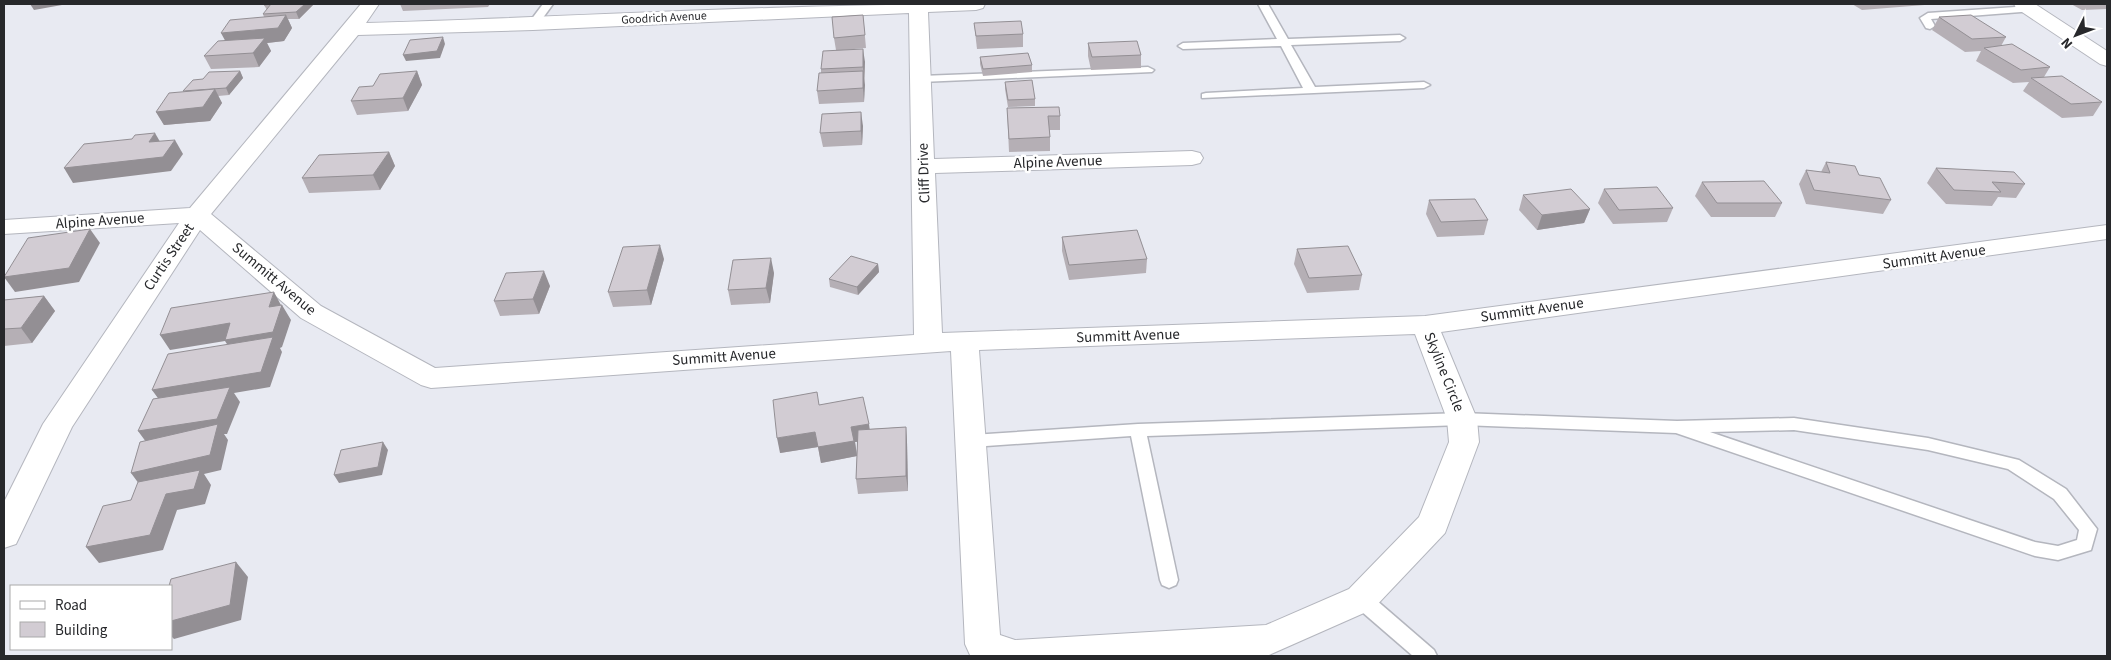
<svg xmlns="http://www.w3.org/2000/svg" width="2111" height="660" font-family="'Source Sans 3',sans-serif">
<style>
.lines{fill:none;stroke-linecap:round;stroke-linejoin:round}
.lane-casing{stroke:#b4b6be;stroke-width:3}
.street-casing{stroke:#b4b6be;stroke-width:2}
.lane{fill:#fff;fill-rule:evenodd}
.street{fill:#fff;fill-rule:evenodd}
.wall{fill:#b5afb5;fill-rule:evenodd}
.shaded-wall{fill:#938f94}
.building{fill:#d2ccd3;stroke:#938f94}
.labels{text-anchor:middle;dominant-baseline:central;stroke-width:5;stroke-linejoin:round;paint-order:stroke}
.far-street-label{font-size:12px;fill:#27282b;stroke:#fff}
.street-label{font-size:15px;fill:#27282b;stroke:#fff}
</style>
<rect width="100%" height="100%" fill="#e8eaf2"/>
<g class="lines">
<g class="lane-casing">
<g id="lane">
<path d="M543,4H553L537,26H529L528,24Z"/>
<path d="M1258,4H1268L1288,39L1400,35L1405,38L1400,41L1291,45L1315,87L1424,82L1430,85L1424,88L1202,98V94L1206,93L1303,88L1281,46L1183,49L1178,46L1183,43L1277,39Z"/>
<path d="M2030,6L2034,7V11L1931,19L1935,26L1930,29L1926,28L1920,18L1928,13Z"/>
<path d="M1148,67L1154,70L1152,72L921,82L915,79L921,76Z"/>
<path d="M1462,413L1677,421L1794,418L1928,438L2019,460L2066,489L2097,529L2091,550L2058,560L2035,556L1676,433L1462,425L1147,436L1178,580L1176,585L1169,588L1162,585L1160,580L1131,436L972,447L966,445L964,441L966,437L972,435L1138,424ZM1794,430L1928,450L2008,469L2054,499L2079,530L2077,540L2058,546L2035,542L1710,432Z"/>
<path d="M1361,591L1368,593L1434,650L1437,656H1413L1354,605L1352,599L1354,593Z"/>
</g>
</g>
<g class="street-casing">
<g id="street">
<path d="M361,4H379L366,23C573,17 779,4 985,4L983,8L976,10L928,12L934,159L1192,151L1200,153L1203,158L1200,163L1192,165L935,173L942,333L1425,316L2107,225V239L1441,332L1477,419L1479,442L1445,533L1373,609L1269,655H970L965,644L951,351L431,388L421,385L301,318L200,230L72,427L16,544L4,548V502L43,424L179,223L4,234V220L190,208ZM909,13L914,335L435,368L321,306L211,214L358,35L533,30ZM1415,334L1447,419L1449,442L1419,517L1349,589L1266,625L1015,640L1000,635L979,350Z"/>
<path d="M2014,4H2035L2107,51V66L2100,64L2016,8Z"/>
</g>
</g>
<use href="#lane" class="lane"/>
<use href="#street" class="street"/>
</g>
<g class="wall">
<path d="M265,4H314L299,19H288L292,28L284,41L267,43L271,51L259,67L211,69L204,56L225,40L264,17L263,14L267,10L264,5Z"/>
<path d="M400,4H490L488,7L403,11Z"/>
<path d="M1852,4H1937L1862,10Z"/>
<path d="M2071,4H2107V9L2082,10Z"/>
<path d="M863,15L866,48L854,49L865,62L864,102L819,104L817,91L821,73V69L836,50L834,38Z"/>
<path d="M1939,17L2006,37L2001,46L2050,67L2044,77L2102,102L2093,116L2062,118L2023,91L2029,82L2013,83L1976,61L1981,51L1965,52L1932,30Z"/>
<path d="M974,23L1023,34V47L977,49Z"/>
<path d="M1088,43L1141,55V68L1091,70L1088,56Z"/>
<path d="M980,57L1032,65V72L983,76L980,64Z"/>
<path d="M240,71L243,78L229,95L218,96L222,103L210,121L164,125L156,112L184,92L183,91Z"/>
<path d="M417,71L422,85L408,111L357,115L351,101L373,86Z"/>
<path d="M1005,82L1035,99V106L1008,107L1005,89Z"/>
<path d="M1007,108L1060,116V130H1050V151L1009,152Z"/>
<path d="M863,126L862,145L823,147L820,133Z"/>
<path d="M389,152L395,166L380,190L309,193L302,178Z"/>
<path d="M1826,162L1859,175L1891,200L1883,214L1806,204L1799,184L1806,170L1821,172Z"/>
<path d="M1936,168L2025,184L2016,198L1998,197L1992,206L1946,204L1927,183Z"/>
<path d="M1702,182L1782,203L1775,217H1711L1695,196Z"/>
<path d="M1604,189L1673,208L1667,222L1613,224L1598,203Z"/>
<path d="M1523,195L1590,209L1584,223L1537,230L1519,210Z"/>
<path d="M1429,200L1488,220L1484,235L1437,237L1426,214Z"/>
<path d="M1062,237L1147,259L1146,273L1069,280L1062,251Z"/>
<path d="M1297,249L1362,275L1359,290L1307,293L1294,264Z"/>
<path d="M664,259L651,305L613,307L608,292Z"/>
<path d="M878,264L879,272L858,295L830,287L829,279Z"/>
<path d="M774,273L770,303L731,305L728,290Z"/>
<path d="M550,286L539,314L500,316L494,301Z"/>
<path d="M44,296L55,311L32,343L4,346V300Z"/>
<path d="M819,405L870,429L906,427L907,442L908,491L858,494L856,479L857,456L821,463L818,447L780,453ZM855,442H857V454Z"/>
</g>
<g class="shaded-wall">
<path d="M30,4H62V5L34,10Z"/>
<path d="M305,4H314L299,19L296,12Z"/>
<path d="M286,15L292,28L284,41L267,43L271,51L259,67L253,53L228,46L221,33Z"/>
<path d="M443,37L445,44L440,58L406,61L403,55Z"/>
<path d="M863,49L865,62L864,80L863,67Z"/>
<path d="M240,71L243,78L229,95L226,88Z"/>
<path d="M417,71L422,85L408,111L403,98Z"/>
<path d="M863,71L865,85L864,102L863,88Z"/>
<path d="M215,89L222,103L210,121L164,125L156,112Z"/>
<path d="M861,112L863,126L862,145L861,131Z"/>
<path d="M155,133L163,147L149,142Z"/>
<path d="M175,140L183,154L171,171L73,183L64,168Z"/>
<path d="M389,152L395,166L380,190L373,175Z"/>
<path d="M1590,209L1584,223L1537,230L1542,215Z"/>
<path d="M90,229L100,243L79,282L15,292L4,277Z"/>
<path d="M660,245L664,259L651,305L647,290Z"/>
<path d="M771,258L774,273L770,303L766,288Z"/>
<path d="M878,264L879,272L858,295L857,287Z"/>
<path d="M544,271L550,286L539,314L533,299Z"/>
<path d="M274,292L282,307V305L291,320L282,347L280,348L282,352L270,387L234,393L240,402L227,434H224L228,440L221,470L204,474L211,485L205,504L177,510L163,550L99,563L86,547L142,488L131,473L149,446L138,431L163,405L152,390L234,355L225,341L170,350L160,335L269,307Z"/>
<path d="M44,296L55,311L32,343L21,328Z"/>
<path d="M869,424L871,440L855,442L857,456L821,463L818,447L851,427Z"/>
<path d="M906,427L907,442L908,491L906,476Z"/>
<path d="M815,432L818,447L780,453L777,438Z"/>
<path d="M383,442L388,450L382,475L339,483L334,475Z"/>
<path d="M236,562L248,577L241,620L174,639L171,636V621Z"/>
</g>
<g class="building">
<path d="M265,4H305L296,12L263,14L271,4L264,5Z"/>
<path d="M286,15L278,28L221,33L230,20Z"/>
<path d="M863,15L865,35L834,38L832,17Z"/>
<path d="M1971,15L2006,37L1972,39L1939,17Z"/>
<path d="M1021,21L1023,34L976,36L974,23Z"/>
<path d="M443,37L437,51L403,55L410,40Z"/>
<path d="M265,38L253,53L204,56L218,41Z"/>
<path d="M1137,41L1141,55L1092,57L1088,43Z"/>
<path d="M2012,44L2050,67L2021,70L1984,48Z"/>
<path d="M863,49V67L821,69L823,51Z"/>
<path d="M1028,53L1032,65L983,69L980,57Z"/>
<path d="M240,71L226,88L183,91L193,80L203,79L209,72Z"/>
<path d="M417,71L403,98L351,101L359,87L373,86L380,74Z"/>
<path d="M863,71V88L817,91L819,73Z"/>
<path d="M2062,76L2102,102L2071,104L2031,78Z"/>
<path d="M1032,80L1035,99L1008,100L1005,82Z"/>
<path d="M215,89L203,107L156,112L169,93Z"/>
<path d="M1059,107L1060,116H1048L1050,137L1009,139L1007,108Z"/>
<path d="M861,112V131L820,133L822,114Z"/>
<path d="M155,133L149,142L175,140L163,157L64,168L84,144L132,139L135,135Z"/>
<path d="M389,152L373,175L302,178L319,155Z"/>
<path d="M1826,162L1855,166L1859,175L1880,178L1891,200L1814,190L1806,170L1830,173Z"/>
<path d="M1936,168L2014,172L2025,184L1992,182L2001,192L1954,190Z"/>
<path d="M1764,181L1782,203H1717L1702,182Z"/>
<path d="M1657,187L1673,208L1619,210L1604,189Z"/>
<path d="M1571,189L1590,209L1542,215L1523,195Z"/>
<path d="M1475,199L1488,220L1441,222L1429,200Z"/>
<path d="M90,229L69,268L4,277L28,238Z"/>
<path d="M1137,230L1147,259L1069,265L1062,237Z"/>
<path d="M660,245L647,290L608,292L623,247Z"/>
<path d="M1348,246L1362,275L1309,278L1297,249Z"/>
<path d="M851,256L878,264L857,287L829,279Z"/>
<path d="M771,258L766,288L728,290L733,260Z"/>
<path d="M544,271L533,299L494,301L506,273Z"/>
<path d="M274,292L269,307L282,305L273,332L225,340L230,323L160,335L171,308Z"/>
<path d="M44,296L21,328L4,329V300Z"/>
<path d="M273,337L261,372L152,390L168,354Z"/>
<path d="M230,387L217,419L138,431L153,399Z"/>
<path d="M817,392L819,405L863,397L869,424L851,427L854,441L818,447L815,432L777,438L773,400Z"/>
<path d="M218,424L210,455L131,473L140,442Z"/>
<path d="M906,427V476L856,479L858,430Z"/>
<path d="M383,442L378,467L334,475L341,450Z"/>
<path d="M200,470L194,489L166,494L150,535L86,547L103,506L131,500L138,482Z"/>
<path d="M236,562L230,605L171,621V586H169L171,579Z"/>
</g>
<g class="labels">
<g class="far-street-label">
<text transform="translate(664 18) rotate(-3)">Goodrich Avenue</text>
</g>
<g class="street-label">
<text transform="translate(1058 162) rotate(-2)">Alpine Avenue</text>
<text transform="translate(924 173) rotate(-92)">Cliff Drive</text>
<text transform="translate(100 221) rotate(-4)">Alpine Avenue</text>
<text transform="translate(169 257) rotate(-56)">Curtis Street</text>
<text transform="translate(1934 257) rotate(-8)">Summitt Avenue</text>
<text transform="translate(274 279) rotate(40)">Summitt Avenue</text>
<text transform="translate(1532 310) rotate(-8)">Summitt Avenue</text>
<text transform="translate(1128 336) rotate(-2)">Summitt Avenue</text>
<text transform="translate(724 357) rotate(-4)">Summitt Avenue</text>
<text transform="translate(1444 372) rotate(68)">Skyline Circle</text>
</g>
</g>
<rect width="2111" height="660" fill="none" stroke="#27282b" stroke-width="10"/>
<rect x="10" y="585" width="162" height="65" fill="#ffffff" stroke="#a9a9aa"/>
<rect x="20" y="601" width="25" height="8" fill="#ffffff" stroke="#a9a9aa"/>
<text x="55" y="610" font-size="15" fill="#27282b">Road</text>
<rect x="20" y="622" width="25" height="15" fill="#d2ccd3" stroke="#a9a9aa"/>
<text x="55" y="635" font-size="15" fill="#27282b">Building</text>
<g transform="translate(2076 35) rotate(228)" stroke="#ffffff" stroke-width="4" paint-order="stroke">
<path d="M0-4L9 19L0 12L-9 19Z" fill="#27282b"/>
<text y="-8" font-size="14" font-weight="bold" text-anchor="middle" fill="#27282b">N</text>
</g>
</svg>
